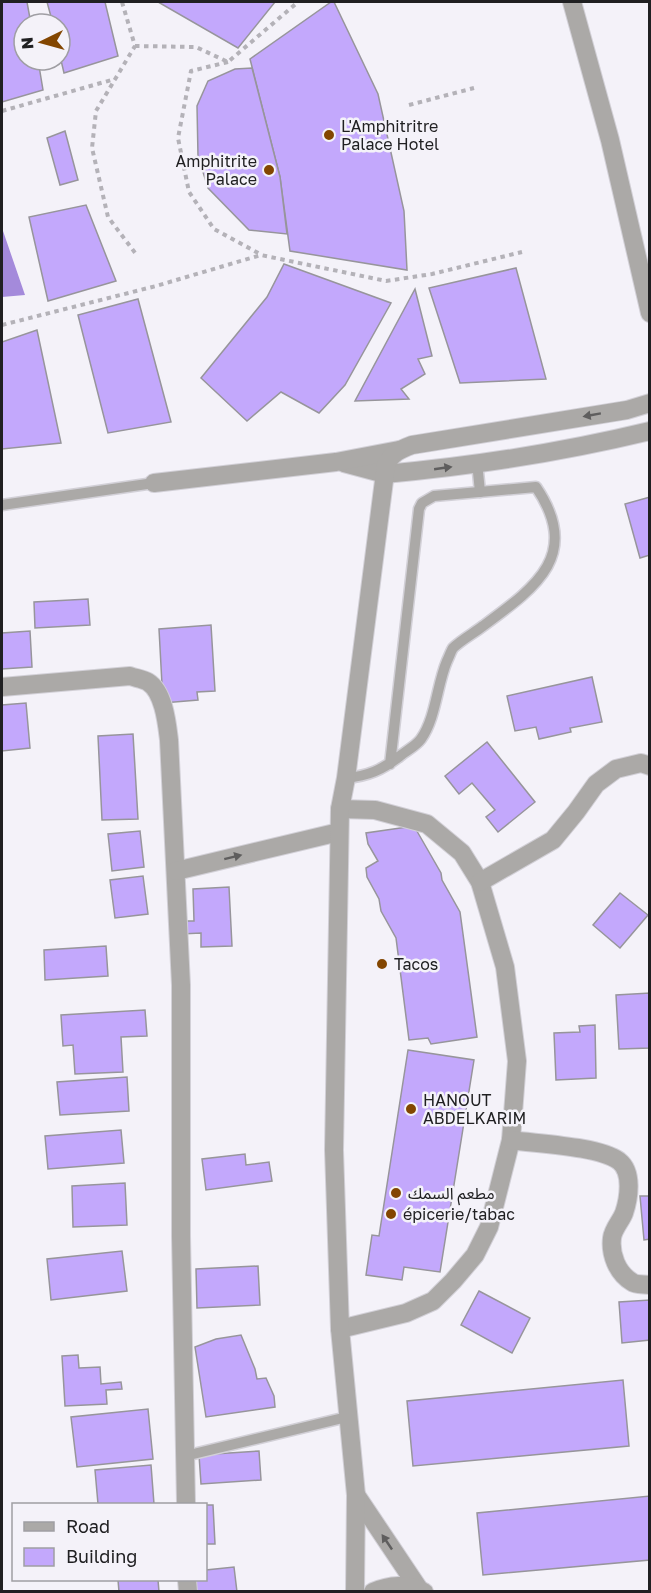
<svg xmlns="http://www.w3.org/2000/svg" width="651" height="1593" font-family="'Golos Text','Noto Sans Arabic',sans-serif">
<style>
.water{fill:#a48adb}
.building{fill:#c3a8fc;stroke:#97959b;stroke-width:1.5}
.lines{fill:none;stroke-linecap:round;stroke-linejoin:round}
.service-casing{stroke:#d2d0d7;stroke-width:13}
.minor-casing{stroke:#d2d0d7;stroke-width:20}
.tertiary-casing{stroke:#d2d0d7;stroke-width:20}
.path{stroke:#b4b2b8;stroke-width:4;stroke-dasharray:4.5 4.5;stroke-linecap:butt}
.service{stroke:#aba9a7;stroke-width:10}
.minor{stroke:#aba9a7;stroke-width:18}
.tertiary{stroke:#aba9a7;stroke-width:18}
.oneway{fill:#5f5e5e}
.poi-dot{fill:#834601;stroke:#f4f2f9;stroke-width:2}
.labels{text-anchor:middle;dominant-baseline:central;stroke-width:5;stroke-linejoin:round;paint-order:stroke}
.poi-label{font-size:16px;fill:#202022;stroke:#f4f2f9;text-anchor:start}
</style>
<rect width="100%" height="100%" fill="#f4f2f9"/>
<path class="water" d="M2,226V228L25,295L2,297Z"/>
<g class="building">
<path d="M2,2H27L31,24H24V60H38L43,90L2,102Z"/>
<path d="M47,2H105L118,56L64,73L60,56V24H53Z"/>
<path d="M158,2H275L238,48Z"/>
<path d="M331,2H334L378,94L404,211L407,270L290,251L280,177L250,59Z"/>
<path d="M252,68L280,177L287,234L249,230L208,188L198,156L197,106L208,81L235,69Z"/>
<path d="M65,131L78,180L60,185L47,138Z"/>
<path d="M86,205L116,281L48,301L29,217Z"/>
<path d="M284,264L391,303L345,385L319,413L281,392L247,421L201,378L267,297Z"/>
<path d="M516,268L546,379L460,383L429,288Z"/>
<path d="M415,289L432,356L418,359L425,374L401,389L409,399L355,401Z"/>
<path d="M138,299L171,422L108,433L78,315Z"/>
<path d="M37,330L61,443L2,449V342Z"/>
<path d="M650,497V555L640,558L625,504Z"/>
<path d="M88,599L90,625L35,628L34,602Z"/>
<path d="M211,625L215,691L197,692L198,700L163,703L159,629Z"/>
<path d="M30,631L32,667L2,669V633Z"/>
<path d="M592,677L602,722L570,728L571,732L539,739L536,727L515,731L507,696Z"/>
<path d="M26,703L30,748L2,751V705Z"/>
<path d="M133,734L138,819L102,820L98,736Z"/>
<path d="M487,742L535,802L498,832L486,817L495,810L472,783L459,794L445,776Z"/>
<path d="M414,826L441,873L442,880L460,912L477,1037L431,1044L428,1038L409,1040L396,938L381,911L379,899L367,877L366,868L378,861L368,844L366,833Z"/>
<path d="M140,831L144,867L112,871L108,834Z"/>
<path d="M143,876L148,914L115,918L110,880Z"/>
<path d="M229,887L232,946L201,947V933L181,934L180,921H194L193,889Z"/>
<path d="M620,893L648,915L620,948L593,925Z"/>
<path d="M106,946L108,976L45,980L44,950Z"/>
<path d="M650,993V1048L619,1049L616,995Z"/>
<path d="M145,1010L147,1036L121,1037L123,1072L75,1074L73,1045L63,1046L61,1015Z"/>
<path d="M595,1025L596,1078L556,1080L554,1033L580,1032L579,1026Z"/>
<path d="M408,1050L474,1060L440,1272L404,1267L402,1280L366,1275L372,1235L379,1236Z"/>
<path d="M127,1077L129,1111L60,1115L57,1082Z"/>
<path d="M121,1130L124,1163L48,1169L45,1136Z"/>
<path d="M245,1154L246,1165L269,1162L272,1181L206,1190L202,1159Z"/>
<path d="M125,1183L127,1225L73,1227L72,1186Z"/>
<path d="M640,1196H650V1239L644,1240Z"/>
<path d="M122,1251L127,1291L51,1300L47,1259Z"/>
<path d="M258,1266L260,1305L197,1308L196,1269Z"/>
<path d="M479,1291L530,1318L512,1353L461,1325Z"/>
<path d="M650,1300V1340L622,1343L619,1302Z"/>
<path d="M241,1335L255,1369L257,1379L266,1378L274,1396L275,1407L206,1417L195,1347L216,1339Z"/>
<path d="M78,1355L79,1368L100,1367L101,1384L121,1382L122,1389L106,1390L107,1404L65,1406L62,1356Z"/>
<path d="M623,1380L629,1446L413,1466L407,1401Z"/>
<path d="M148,1409L153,1459L77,1467L71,1417Z"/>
<path d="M259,1451L261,1480L201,1484L199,1455Z"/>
<path d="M151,1465L154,1504H98L95,1470Z"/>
<path d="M650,1496V1560L483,1575L477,1513Z"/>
<path d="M206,1505H213L215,1544H206Z"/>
<path d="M234,1567L237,1592H192L190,1580H206V1570Z"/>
<path d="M118,1580H158L159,1592H119Z"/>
</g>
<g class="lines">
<g class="service-casing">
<g id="service">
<path d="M477,462L480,492"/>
<path d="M2,505L154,483"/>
<path d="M346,778C368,776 382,770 400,756C406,751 416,746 421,739C436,718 437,684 447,661C449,657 451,651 453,648C461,640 474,633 483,626C536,587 582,555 536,487L434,496L422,503L419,509L390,764"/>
<path d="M185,1456L347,1417"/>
</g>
</g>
<g class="minor-casing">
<g id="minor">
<path d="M572,2L610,140L650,313"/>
<path d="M344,463L385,474"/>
<path d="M154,483L336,462L399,450"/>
<path d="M2,687L130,676C135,678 143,679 148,682C164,692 167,724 169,740L181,985V1236L186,1504"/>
<path d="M340,809L375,810L427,824L462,853L480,882L505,967L517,1061L511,1140L489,1227L475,1255L453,1281L433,1301L406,1313L340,1329"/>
<path d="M176,871L339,832"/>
<path d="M480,882L553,840L576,812L596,784L616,769L641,763L650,766"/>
<path d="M511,1140C538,1144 598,1146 619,1161C633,1172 629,1198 624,1213C621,1221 613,1229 612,1238C610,1254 617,1273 632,1282C636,1285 644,1284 650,1285"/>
<path d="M187,1580L188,1592"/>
</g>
</g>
<g class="tertiary-casing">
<g id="tertiary">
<path d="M385,474C474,466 563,452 650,431"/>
<path d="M356,1495L419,1589"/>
<path d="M355,1592L356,1495L340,1329L334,1150L340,809L346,778L386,465C392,453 399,450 412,445L627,410L650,403"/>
<path d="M373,1592C389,1585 408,1583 424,1592"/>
</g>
</g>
<g class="path">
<path d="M122,2L135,46L96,111L92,148L108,217L136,254"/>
<path d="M135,46L196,47L228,62L298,2"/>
<path d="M228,62L191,71L178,138L189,192L214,229L260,254"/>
<path d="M409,105L474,88"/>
<path d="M2,111L115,79"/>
<path d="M2,325L156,286L261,255L386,281L432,274L522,252"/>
</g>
<use href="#service" class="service"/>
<use href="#minor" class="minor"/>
<use href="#tertiary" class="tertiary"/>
</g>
<defs><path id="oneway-solid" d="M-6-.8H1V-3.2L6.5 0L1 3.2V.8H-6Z" transform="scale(1.5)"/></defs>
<g class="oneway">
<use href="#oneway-solid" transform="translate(592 415) rotate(170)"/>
<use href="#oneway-solid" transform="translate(443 468) rotate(-8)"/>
<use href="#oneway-solid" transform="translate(233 857) rotate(-14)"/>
<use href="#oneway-solid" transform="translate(387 1542) rotate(-124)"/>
</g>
<g class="poi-dot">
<circle cx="329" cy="135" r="6"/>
<circle cx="269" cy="170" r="6"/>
<circle cx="382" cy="964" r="6"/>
<circle cx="411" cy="1109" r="6"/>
<circle cx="396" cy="1193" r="6"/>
<circle cx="391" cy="1214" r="6"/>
</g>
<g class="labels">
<g class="poi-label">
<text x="341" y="126">L'Amphitritre<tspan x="341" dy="18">Palace Hotel</tspan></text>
<text x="257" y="161" text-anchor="end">Amphitrite<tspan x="257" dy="18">Palace</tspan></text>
<text x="394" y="964">Tacos</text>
<text x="423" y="1100">HANOUT<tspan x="423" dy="18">ABDELKARIM</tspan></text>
<text x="408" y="1193">مطعم السمك</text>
<text x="403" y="1214">épicerie/tabac</text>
</g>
</g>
<rect width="651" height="1593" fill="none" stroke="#202022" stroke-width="6"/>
<rect x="12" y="1503" width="195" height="78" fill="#f4f2f9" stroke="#9f9ea3" stroke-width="1.5"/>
<rect x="24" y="1522" width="30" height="9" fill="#aba9a7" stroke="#9f9ea3" stroke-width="1.5"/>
<text x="66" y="1533" font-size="18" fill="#202022">Road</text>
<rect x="24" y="1548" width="30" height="18" fill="#c3a8fc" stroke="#9f9ea3" stroke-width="1.5"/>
<text x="66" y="1563" font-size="18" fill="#202022">Building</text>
<g transform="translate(42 42) rotate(265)"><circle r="28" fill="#f4f2f9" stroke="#9f9ea3" stroke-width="1.5"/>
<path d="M0-4.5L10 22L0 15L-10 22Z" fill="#834601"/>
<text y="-9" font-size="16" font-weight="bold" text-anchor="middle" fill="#202022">N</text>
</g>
</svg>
